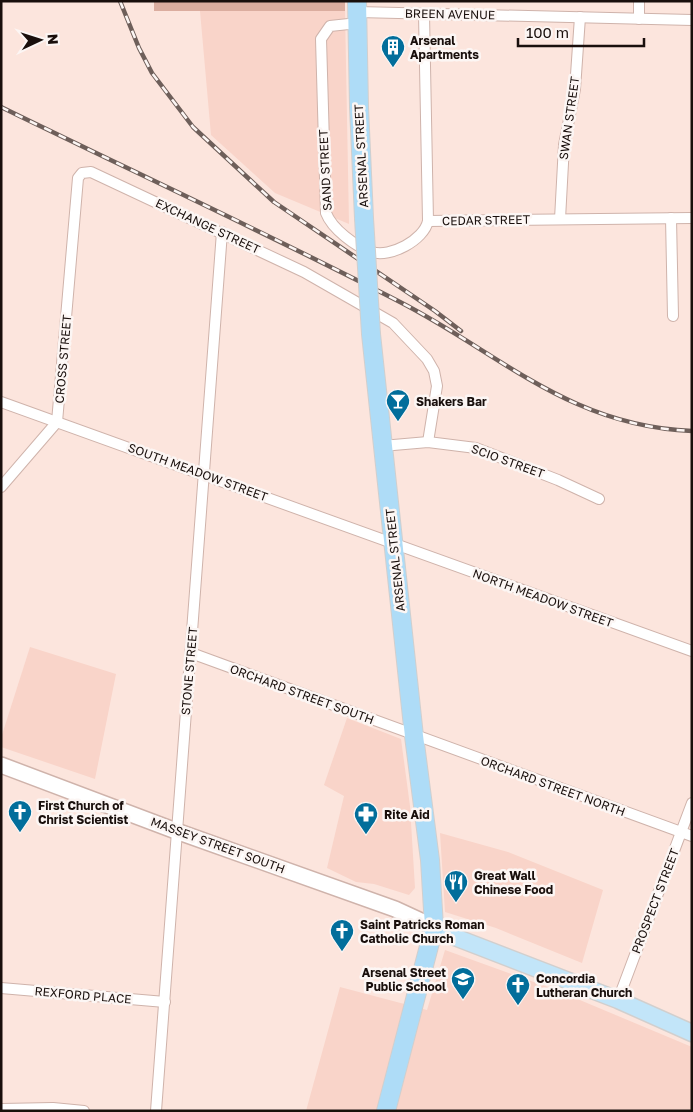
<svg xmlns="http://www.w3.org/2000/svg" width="693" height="1112" font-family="'Golos Text',sans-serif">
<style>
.built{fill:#f9d4c9}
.green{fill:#dbad9f}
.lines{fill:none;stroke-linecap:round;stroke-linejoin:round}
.minor-casing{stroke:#cfb3ab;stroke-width:12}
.secondary-casing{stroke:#cfb3ab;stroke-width:18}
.primary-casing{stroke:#d1cfce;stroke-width:19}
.trunk-casing{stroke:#d1cfce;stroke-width:20}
.minor{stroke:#fff;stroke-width:10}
.secondary{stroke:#fff;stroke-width:15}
.primary{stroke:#c2e5f9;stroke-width:16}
.trunk{stroke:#aedcf7;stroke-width:18}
.rail-casing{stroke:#6e5f5a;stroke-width:4.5}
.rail{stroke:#fcf6f4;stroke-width:2.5;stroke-dasharray:8;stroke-linecap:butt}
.trunk-bridge-casing{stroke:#d1cfce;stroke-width:20;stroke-linecap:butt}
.trunk-bridge{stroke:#aedcf7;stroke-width:18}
.labels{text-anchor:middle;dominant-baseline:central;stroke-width:5;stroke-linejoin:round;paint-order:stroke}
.street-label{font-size:12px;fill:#190f0c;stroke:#fcf6f4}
.poi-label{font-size:12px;font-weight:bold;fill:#190f0c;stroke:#fcf6f4;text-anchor:start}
</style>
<rect width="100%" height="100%" fill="#fce5dd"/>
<g class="built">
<path d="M200,11H345L349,224L275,193L211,135Z"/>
<path d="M30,647L116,674L95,779L1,747V738Z"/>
<path d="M347,718L401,739L410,806L415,888L409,895L374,884L356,882L327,868L344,796L324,785Z"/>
<path d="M440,833L508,852L603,890L582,963L496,928L445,912Z"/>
<path d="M445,950L556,990L692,1047V1111H306L340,987L427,1010Z"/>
</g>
<rect class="green" x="154" y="1" width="191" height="10"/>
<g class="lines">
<g class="minor-casing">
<g id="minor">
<path d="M358,12L692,20"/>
<path d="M639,19V1"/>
<path d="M358,23L330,26L321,39L326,213C332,229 356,247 372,252C390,258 424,240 428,221L424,14"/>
<path d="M671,218L673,316"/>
<path d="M560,219L564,145L575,89L580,17"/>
<path d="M428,221L692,218"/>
<path d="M1,402L692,651"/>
<path d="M382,446L428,442L476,448L558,480L599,499"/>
<path d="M1,487L57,422L78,178L82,173L91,172L304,272L393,323L427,359L434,371L437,386L428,442"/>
<path d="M191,653L692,836"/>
<path d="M1,988L165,1002"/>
<path d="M618,1000L692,803"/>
<path d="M1,1109L53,1108L84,1111"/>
<path d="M156,1111L222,232"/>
</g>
</g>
<g class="secondary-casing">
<path id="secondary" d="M1,765L176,831L395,909L434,927"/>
</g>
<g class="primary-casing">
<path id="primary" d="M434,927L452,936L618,1000L692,1033"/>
</g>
<g class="trunk-casing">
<g id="trunk">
<path d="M357,1L359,107L364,218"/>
<path d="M371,334L414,736L430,860L434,927L386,1111"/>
</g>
</g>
<use href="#minor" class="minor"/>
<use href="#secondary" class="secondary"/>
<use href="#primary" class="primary"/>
<use href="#trunk" class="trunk"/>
<g class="rail-casing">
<g id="rail">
<path d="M120,1L139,48L152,73L193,127L274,202L435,311L461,331"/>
<path d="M1,107C134,172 268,234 400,302C501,354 569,426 692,431"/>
</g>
</g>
<use href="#rail" class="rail"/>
<g class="trunk-bridge-casing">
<path id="trunk-bridge" d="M364,218L371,334"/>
</g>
<use href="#trunk-bridge" class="trunk-bridge"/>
</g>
<defs>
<g id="building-pin" transform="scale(1.25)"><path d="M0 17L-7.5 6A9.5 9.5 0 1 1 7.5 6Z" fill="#026e9b" stroke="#fcf6f4"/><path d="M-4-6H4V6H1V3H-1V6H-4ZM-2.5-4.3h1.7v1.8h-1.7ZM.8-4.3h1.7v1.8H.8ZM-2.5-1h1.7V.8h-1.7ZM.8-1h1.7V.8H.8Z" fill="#fff"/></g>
<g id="bar-pin" transform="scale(1.25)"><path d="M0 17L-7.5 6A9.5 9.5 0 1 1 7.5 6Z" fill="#026e9b" stroke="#fcf6f4"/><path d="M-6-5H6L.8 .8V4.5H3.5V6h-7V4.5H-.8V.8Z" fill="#fff"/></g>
<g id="church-pin" transform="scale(1.25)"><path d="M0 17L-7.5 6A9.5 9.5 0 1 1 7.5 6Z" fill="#026e9b" stroke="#fcf6f4"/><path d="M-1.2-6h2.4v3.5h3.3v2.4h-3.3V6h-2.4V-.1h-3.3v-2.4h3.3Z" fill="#fff"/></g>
<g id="pharmacy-pin" transform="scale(1.25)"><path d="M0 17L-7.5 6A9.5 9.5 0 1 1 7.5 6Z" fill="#026e9b" stroke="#fcf6f4"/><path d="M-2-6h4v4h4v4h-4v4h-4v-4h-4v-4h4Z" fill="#fff"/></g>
<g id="restaurant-pin" transform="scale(1.25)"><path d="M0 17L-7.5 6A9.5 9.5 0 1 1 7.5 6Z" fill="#026e9b" stroke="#fcf6f4"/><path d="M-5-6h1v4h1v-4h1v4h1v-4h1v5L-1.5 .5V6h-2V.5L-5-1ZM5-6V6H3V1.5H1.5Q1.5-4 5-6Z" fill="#fff"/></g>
<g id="school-pin" transform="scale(1.25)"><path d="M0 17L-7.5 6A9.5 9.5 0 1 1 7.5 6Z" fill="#026e9b" stroke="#fcf6f4"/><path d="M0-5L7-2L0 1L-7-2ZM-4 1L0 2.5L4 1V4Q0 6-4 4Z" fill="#fff"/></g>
</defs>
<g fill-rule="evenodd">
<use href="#building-pin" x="393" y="47"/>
<use href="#bar-pin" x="398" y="401"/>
<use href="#church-pin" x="20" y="812"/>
<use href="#pharmacy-pin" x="366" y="814"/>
<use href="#restaurant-pin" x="456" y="882"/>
<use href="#church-pin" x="342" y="931"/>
<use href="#school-pin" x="463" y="979"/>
<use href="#church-pin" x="518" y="985"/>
</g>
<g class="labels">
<g class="street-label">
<text transform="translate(450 14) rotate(1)">BREEN AVENUE</text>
<text transform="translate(569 118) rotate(-82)">SWAN STREET</text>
<text transform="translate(361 156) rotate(-93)">ARSENAL STREET</text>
<text transform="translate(325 170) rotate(-93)">SAND STREET</text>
<text transform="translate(486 220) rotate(-1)">CEDAR STREET</text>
<text transform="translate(208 226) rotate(25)">EXCHANGE STREET</text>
<text transform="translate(63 359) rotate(-85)">CROSS STREET</text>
<text transform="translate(508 461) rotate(20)">SCIO STREET</text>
<text transform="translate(198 472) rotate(20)">SOUTH MEADOW STREET</text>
<text transform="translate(395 560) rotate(-96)">ARSENAL STREET</text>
<text transform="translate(543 598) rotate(20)">NORTH MEADOW STREET</text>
<text transform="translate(189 671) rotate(-85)">STONE STREET</text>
<text transform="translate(302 694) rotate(20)">ORCHARD STREET SOUTH</text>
<text transform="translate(553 786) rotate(20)">ORCHARD STREET NORTH</text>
<text transform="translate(218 845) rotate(20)">MASSEY STREET SOUTH</text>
<text transform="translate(655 901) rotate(-69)">PROSPECT STREET</text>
<text transform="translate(83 995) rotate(5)">REXFORD PLACE</text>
</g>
<g class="poi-label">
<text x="410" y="40">Arsenal<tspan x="410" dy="14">Apartments</tspan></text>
<text x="416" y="401">Shakers Bar</text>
<text x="38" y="805">First Church of<tspan x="38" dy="14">Christ Scientist</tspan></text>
<text x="384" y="814">Rite Aid</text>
<text x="474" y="875">Great Wall<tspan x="474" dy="14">Chinese Food</tspan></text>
<text x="360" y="924">Saint Patricks Roman<tspan x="360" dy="14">Catholic Church</tspan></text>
<text x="446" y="972" text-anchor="end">Arsenal Street<tspan x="446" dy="14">Public School</tspan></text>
<text x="536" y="978">Concordia<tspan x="536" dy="14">Lutheran Church</tspan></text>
</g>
</g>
<rect width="693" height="1112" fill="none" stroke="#190f0c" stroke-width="5"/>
<g transform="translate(40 40) rotate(86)" stroke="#fcf6f4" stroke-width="4" paint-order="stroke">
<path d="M0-4L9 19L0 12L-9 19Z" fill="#190f0c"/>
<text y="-8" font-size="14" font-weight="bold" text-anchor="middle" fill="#190f0c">N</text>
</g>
<path d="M518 38v8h126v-8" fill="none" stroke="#190f0c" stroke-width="2.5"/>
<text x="526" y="38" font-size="15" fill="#190f0c" stroke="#fcf6f4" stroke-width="4" paint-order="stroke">100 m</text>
</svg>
